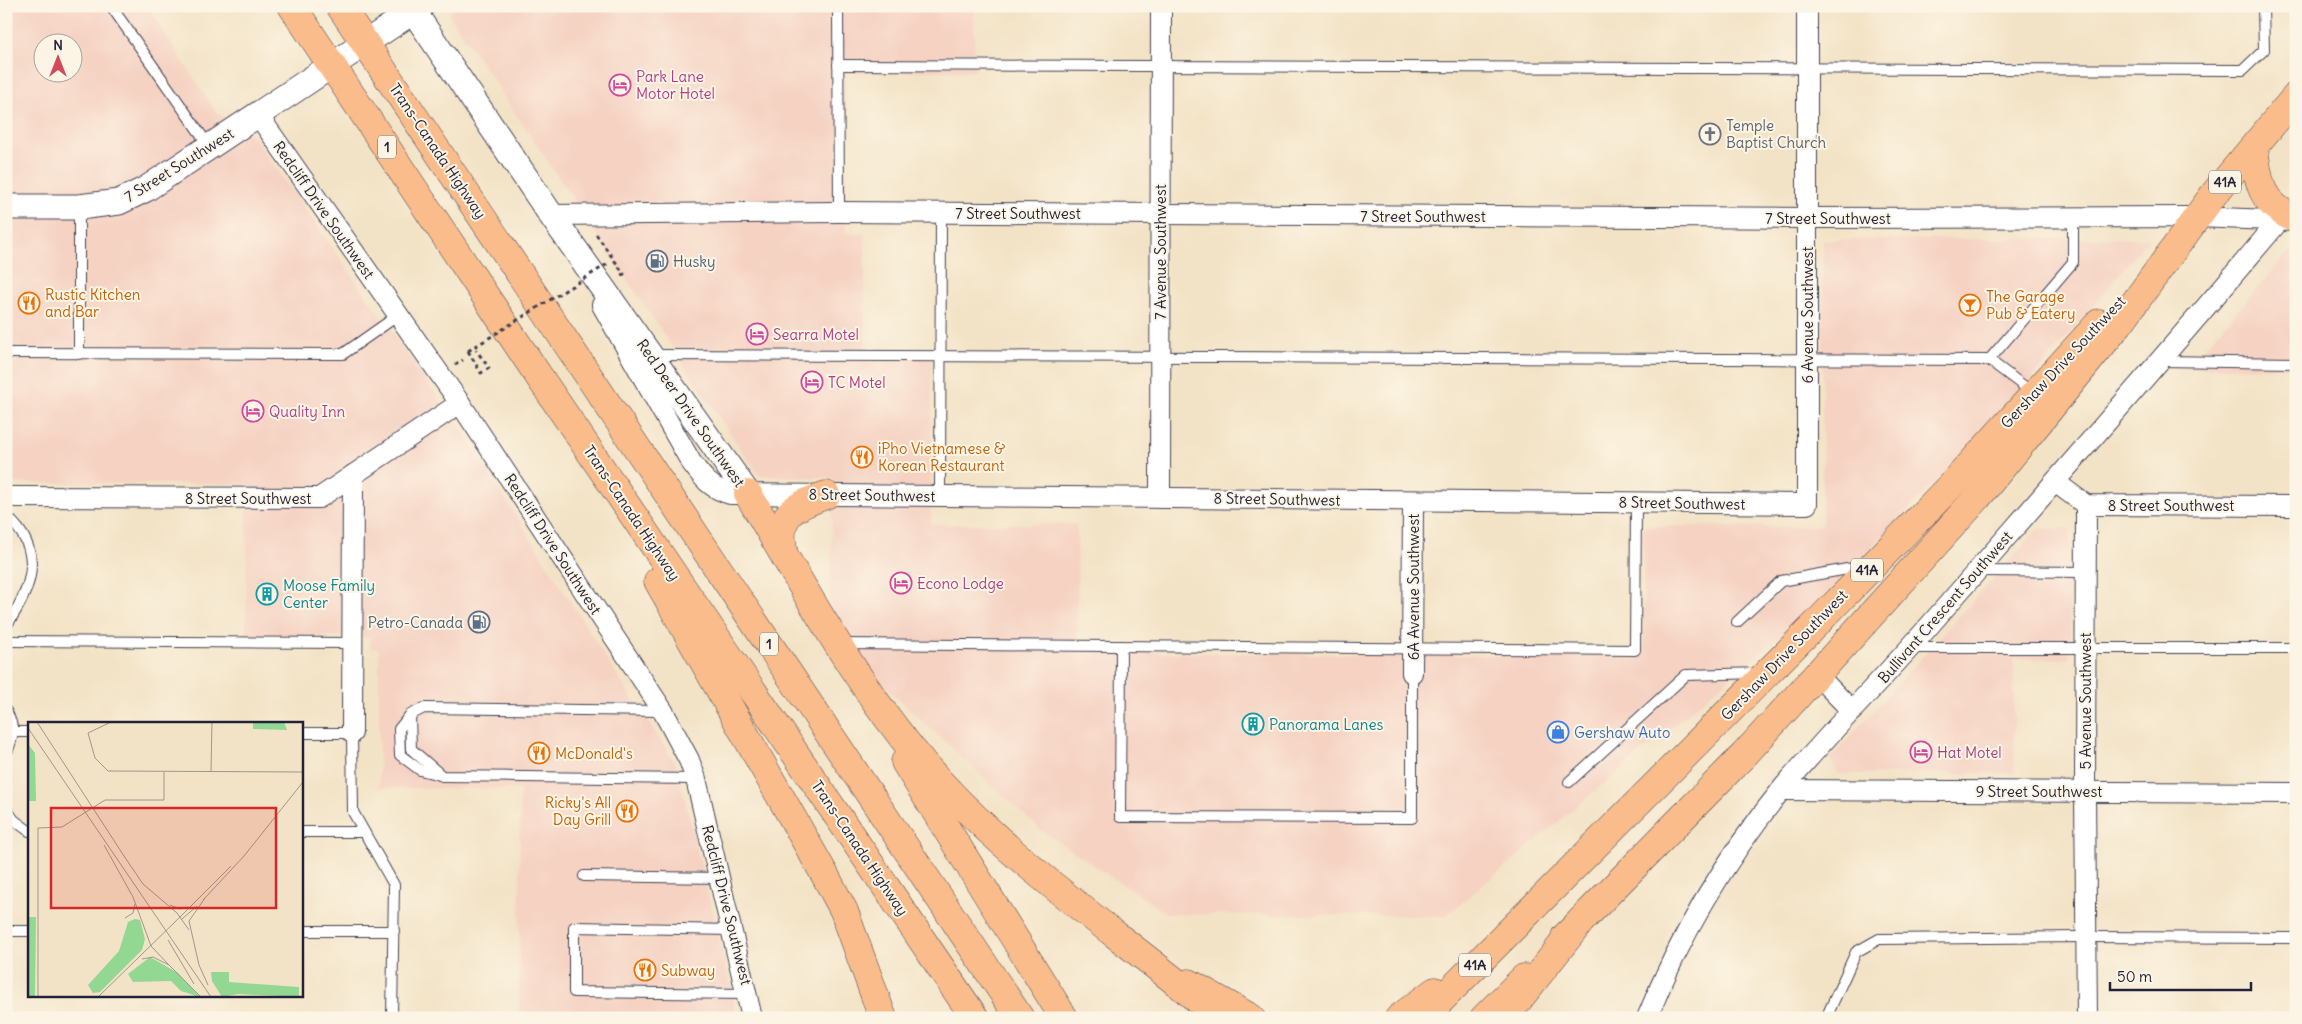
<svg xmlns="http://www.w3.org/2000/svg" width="2302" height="1024" font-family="Delius,sans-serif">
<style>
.built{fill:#f5d2c2;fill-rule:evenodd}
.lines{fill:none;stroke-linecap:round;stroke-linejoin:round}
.service-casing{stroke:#413f50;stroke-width:12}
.minor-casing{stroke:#413f50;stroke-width:22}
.tertiary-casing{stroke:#413f50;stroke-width:27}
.primary-casing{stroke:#413f50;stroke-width:29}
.trunk-casing{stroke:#413f50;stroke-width:29}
.path{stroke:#413f50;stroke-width:3;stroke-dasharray:4 4;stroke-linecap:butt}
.service{stroke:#fff;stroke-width:10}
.minor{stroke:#fff;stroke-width:20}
.tertiary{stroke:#fff;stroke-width:25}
.primary{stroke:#fabc8b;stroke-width:28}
.trunk{stroke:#fabc8b;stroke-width:28}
.path-bridge{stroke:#413f50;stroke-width:3;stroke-dasharray:4 4;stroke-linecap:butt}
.labels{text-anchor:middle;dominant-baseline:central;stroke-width:4;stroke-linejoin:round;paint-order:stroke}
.shield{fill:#fcf5e5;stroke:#63616e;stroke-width:1}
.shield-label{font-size:14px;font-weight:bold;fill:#22223b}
.hotel-label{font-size:15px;fill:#b23c85;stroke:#fcf5e5;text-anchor:start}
.worship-label{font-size:15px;fill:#5b616d;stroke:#fcf5e5;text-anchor:start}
.street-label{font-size:15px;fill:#22223b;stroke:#fcf5e5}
.service-label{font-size:15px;fill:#4e5e75;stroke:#fcf5e5;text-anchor:start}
.food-label{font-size:15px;fill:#c56008;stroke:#fcf5e5;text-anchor:start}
.culture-label{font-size:15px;fill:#0d838f;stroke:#fcf5e5;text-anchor:start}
.shop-label{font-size:15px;fill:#366cbe;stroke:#fcf5e5;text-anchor:start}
.inset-road{fill:none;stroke:#9f968e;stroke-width:1}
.view{fill:#d62828;fill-opacity:0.15;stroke:#d62828;stroke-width:2.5}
.inset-edge{fill:none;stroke:#22223b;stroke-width:2.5}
</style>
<rect width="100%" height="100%" fill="#fcf5e5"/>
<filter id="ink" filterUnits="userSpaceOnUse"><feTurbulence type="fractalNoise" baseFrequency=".02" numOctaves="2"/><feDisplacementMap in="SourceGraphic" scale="10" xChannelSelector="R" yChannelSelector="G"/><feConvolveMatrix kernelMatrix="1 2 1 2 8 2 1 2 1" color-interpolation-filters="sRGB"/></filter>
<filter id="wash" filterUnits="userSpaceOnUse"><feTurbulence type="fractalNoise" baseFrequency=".0096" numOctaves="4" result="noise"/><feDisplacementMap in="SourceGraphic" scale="20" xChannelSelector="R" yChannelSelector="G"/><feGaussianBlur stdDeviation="1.12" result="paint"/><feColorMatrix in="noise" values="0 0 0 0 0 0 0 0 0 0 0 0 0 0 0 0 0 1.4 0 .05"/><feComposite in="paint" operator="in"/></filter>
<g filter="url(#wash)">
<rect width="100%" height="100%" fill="#f3e3c6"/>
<g class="built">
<path d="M6,6H147L216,112L253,136L463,432L629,694L676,764L733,995L735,1018H519L520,789L379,788V649L370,648V637L246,635L247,484L6,483ZM42,42H72V72H42Z"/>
<path d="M457,6H974L975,71L845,72L846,233L865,234V349H932L931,524H1077L1078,652L1644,657L1643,526L1822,527L1823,240L2149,238L2009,406L1811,610L1446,916L1167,914L1041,830L868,671L830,607L833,478L758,475L448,13Z"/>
<path d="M2296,244V367L2187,368Z"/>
<path d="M2070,528V659H2014V773L1838,774L1830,759L2038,529Z"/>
</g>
</g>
<g filter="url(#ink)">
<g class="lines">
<g class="service-casing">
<g id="service">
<path d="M111,6L209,146"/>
<path d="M838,6L839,212"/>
<path d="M838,65L2243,70L2264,50L2263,6"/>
<path d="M79,208V354"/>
<path d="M6,353L343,354L397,316"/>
<path d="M653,355L1989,360L2033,393"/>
<path d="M1989,360L2073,262V218"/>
<path d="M2161,361L2296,363"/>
<path d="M940,496L941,213"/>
<path d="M6,516C46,550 32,589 6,626"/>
<path d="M1977,571L2086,572"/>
<path d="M1737,622L1781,581L1864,566"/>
<path d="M6,641L352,643"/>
<path d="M842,644L1635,650L1636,503"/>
<path d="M1121,646L1120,817L1412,818V673"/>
<path d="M1910,648H2296"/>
<path d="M6,711C15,727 14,737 6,754"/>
<path d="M663,711L424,708L410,715L411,749L442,776L696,779"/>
<path d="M410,715L399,729L400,755L420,770L440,775"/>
<path d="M14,732H29"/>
<path d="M301,733H352L353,812L394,885L392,1018"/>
<path d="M1569,782L1686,675L1761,673"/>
<path d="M6,809L14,820L29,831"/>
<path d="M301,832H364"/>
<path d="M584,876L721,878"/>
<path d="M732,930L574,927V992L748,994"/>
<path d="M6,931H29"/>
<path d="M301,931H394"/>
<path d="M1826,1018L1856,952L1879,939L2086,937L2296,938"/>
</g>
</g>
<g class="minor-casing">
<g id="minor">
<path d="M258,115L460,403L663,711L689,760L696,779L752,1018"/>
<path d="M557,225L551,215L839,212L1807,218L2197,217L2296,221"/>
<path d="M602,305L691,462C703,478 710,488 730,494L1807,504V6"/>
<path d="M2055,482L2086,505L2296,506"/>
<path d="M6,497L319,498L460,403"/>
<path d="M1160,498L1161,6"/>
<path d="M2086,505L2085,791L2087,1018"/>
<path d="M1412,673L1413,501"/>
<path d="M1817,675L1852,711"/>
<path d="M352,733L353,475"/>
<path d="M1782,790L2296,793"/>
<path d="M1647,1018C1680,936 1726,858 1782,789C1827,735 1877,685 1923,633C2042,496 2162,360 2279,221"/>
</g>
</g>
<g class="tertiary-casing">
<g id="tertiary">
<path d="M410,6L551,215L748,494"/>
<path d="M6,207H79L119,202L146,189L421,6"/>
</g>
</g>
<g class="primary-casing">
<g id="primary">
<path d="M2254,148C2259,183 2259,203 2296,219"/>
<path d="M1565,937L1744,755L1977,498L2119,324L2214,194L2296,96"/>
<path d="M1189,983L1251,1018"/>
<path d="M1399,1018L1435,991"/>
<path d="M1423,1018L1813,627L1958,478L2099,323"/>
<path d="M1484,1018L1524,978"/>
</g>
</g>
<g class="trunk-casing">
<g id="trunk">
<path d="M292,6L542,381L975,1018"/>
<path d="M340,6L1020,1018"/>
<path d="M748,494C807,593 862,697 940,782C1023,872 1127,939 1220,1018"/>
<path d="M784,554C775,515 792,507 826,495"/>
<path d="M658,581L826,877L844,911L883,1018"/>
<path d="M905,762L1064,1018"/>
<path d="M1504,1018L1581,921"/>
</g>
</g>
<g class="path">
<path d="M596,234L624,274L619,276"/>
<path d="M468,351L481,373L489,368L476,350"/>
<path d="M455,365L463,360"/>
</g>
<use href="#service" class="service"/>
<use href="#minor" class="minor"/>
<use href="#tertiary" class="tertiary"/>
<use href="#primary" class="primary"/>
<use href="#trunk" class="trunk"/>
<path class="path-bridge" d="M468,351L609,263"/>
</g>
</g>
<defs>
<g id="hotel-ring" transform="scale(1.125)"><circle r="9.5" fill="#fcf5e5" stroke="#d1479c" stroke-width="1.5"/><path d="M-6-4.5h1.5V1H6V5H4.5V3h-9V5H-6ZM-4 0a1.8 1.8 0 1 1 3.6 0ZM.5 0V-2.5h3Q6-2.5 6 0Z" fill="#d1479c"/></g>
<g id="church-ring" transform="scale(1.125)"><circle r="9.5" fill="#fcf5e5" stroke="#6b7280" stroke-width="1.5"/><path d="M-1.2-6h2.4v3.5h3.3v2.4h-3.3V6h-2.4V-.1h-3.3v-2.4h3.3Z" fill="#6b7280"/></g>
<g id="fuel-ring" transform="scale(1.125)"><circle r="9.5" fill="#fcf5e5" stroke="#5c6f8a" stroke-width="1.5"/><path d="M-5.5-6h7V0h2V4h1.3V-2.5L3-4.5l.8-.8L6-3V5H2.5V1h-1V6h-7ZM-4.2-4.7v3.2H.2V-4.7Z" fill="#5c6f8a"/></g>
<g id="restaurant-ring" transform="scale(1.125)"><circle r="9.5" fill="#fcf5e5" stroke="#e8710a" stroke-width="1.5"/><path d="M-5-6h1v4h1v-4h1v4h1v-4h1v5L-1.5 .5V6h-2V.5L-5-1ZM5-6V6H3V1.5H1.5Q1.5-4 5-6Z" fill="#e8710a"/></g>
<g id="bar-ring" transform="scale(1.125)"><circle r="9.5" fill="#fcf5e5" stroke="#e8710a" stroke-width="1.5"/><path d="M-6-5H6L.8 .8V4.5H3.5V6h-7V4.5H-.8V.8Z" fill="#e8710a"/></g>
<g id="building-ring" transform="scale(1.125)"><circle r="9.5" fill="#fcf5e5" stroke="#0f9aa8" stroke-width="1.5"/><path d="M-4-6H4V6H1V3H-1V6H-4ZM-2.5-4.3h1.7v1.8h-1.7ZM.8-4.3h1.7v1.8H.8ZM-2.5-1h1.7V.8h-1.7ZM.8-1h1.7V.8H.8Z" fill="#0f9aa8"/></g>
<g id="shop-ring" transform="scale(1.125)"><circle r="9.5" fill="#fcf5e5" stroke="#3f7fe0" stroke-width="1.5"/><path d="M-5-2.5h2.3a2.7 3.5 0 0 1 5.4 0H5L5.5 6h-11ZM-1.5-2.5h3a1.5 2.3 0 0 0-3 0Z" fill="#3f7fe0"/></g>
</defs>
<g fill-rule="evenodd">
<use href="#hotel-ring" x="620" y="85"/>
<use href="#church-ring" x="1710" y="134"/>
<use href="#fuel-ring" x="657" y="261"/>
<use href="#restaurant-ring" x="29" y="303"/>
<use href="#bar-ring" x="1970" y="305"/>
<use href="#hotel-ring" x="757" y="334"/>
<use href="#hotel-ring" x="812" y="382"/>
<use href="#hotel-ring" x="253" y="411"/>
<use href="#restaurant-ring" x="862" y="457"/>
<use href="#hotel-ring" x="901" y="583"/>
<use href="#building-ring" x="267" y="594"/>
<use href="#fuel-ring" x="479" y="622"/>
<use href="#building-ring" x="1253" y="724"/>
<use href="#shop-ring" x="1558" y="732"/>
<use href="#hotel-ring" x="1921" y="752"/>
<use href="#restaurant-ring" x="539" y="753"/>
<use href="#restaurant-ring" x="627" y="811"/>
<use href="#restaurant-ring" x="645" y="970"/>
</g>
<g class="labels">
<g class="shield">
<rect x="378" y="135.5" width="18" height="23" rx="4"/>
<rect x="2209" y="170.5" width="32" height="23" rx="4"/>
<rect x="1851" y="558.5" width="32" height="23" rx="4"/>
<rect x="760" y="632.5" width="18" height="23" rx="4"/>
<rect x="1459" y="953.5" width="32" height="23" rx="4"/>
</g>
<g class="shield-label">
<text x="387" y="147">1</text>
<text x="2225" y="182">41A</text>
<text x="1867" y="570">41A</text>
<text x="769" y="644">1</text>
<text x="1475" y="965">41A</text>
</g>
<g class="hotel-label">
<text x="636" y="76">Park Lane<tspan x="636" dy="17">Motor Hotel</tspan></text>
<text x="773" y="334">Searra Motel</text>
<text x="828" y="382">TC Motel</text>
<text x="269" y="411">Quality Inn</text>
<text x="917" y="583">Econo Lodge</text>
<text x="1937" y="752">Hat Motel</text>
</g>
<g class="worship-label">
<text x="1726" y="125">Temple<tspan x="1726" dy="17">Baptist Church</tspan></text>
</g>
<g class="street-label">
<text transform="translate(438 151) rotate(56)">Trans-Canada Highway</text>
<text transform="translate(179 165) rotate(-32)">7 Street Southwest</text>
<text transform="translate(324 210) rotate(55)">Redcliff Drive Southwest</text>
<text x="1018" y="213">7 Street Southwest</text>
<text x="1423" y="216">7 Street Southwest</text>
<text x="1828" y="218">7 Street Southwest</text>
<text transform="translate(1160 252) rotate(-90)">7 Avenue Southwest</text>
<text transform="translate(1807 315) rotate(-90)">6 Avenue Southwest</text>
<text transform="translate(2063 362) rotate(-47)">Gershaw Drive Southwest</text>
<text transform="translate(691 413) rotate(55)">Red Deer Drive Southwest</text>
<text transform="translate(872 495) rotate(1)">8 Street Southwest</text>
<text x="248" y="498">8 Street Southwest</text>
<text transform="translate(1277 499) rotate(1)">8 Street Southwest</text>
<text transform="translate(1682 503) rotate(1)">8 Street Southwest</text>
<text x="2171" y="505">8 Street Southwest</text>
<text transform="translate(632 513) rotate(56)">Trans-Canada Highway</text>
<text transform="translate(553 544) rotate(57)">Redcliff Drive Southwest</text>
<text transform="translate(1413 587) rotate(-90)">6A Avenue Southwest</text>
<text transform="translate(1945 607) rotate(-49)">Bullivant Crescent Southwest</text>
<text transform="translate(1784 655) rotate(-46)">Gershaw Drive Southwest</text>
<text transform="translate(2085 701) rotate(-90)">5 Avenue Southwest</text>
<text x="2039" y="791">9 Street Southwest</text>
<text transform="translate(860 848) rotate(56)">Trans-Canada Highway</text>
<text transform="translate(727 905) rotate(76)">Redcliff Drive Southwest</text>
</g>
<g class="service-label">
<text x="673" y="261">Husky</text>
<text x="463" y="622" text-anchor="end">Petro-Canada</text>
</g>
<g class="food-label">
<text x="45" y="294">Rustic Kitchen<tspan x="45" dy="17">and Bar</tspan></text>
<text x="1986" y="296">The Garage<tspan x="1986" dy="17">Pub &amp; Eatery</tspan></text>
<text x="878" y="448">iPho Vietnamese &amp;<tspan x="878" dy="17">Korean Restaurant</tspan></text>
<text x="555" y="753">McDonald's</text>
<text x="611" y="802" text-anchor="end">Ricky's All<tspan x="611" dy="17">Day Grill</tspan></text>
<text x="661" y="970">Subway</text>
</g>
<g class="culture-label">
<text x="283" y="585">Moose Family<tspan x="283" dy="17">Center</tspan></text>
<text x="1269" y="724">Panorama Lanes</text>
</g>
<g class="shop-label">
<text x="1574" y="732">Gershaw Auto</text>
</g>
</g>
<g transform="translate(28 722)">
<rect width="275" height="275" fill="#f3e3c6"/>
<path d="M225,0H256L259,8L225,7ZM0,22L7,31L8,79H0ZM0,195H8L7,275H0ZM107,197L112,198L117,217L114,228L72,270L65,271L60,263L91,229L100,200ZM122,235L150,251L172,275L153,269L143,259L105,260L100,252ZM183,250H201V260L271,265V275L210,272L194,275L184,259Z" fill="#92d893"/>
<path class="inset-road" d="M9,0L96,134M83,0L60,11L67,36L80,49L275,50M0,6L183,275M183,50L184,0M76,123L105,175L123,224L141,243M96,134L115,162L149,191L161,208M177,176L161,199L171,243L180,263M175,178L216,134L275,60M142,183L152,187L160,185M152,195L203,144M97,196L105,191L107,182M154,197L169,184M140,218L166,262M114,237L125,235L141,243L173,275M10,275V106L34,105L77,78H136V50M70,275L152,195"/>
<path class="view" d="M23,86H248V186H23Z"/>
<rect width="275" height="275" class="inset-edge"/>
</g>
<rect width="2302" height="1024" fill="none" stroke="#fcf5e5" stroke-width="25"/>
<g transform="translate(58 58)"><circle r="24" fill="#fcf5e5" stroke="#a5a1a1"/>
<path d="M0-4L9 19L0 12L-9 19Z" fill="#d1495b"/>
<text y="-8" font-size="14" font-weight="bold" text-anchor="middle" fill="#22223b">N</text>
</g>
<path d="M2110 982v8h141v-8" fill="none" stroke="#22223b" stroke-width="2.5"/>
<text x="2117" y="982" font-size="15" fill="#22223b" stroke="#fcf5e5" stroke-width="4" paint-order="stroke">50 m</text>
</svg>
